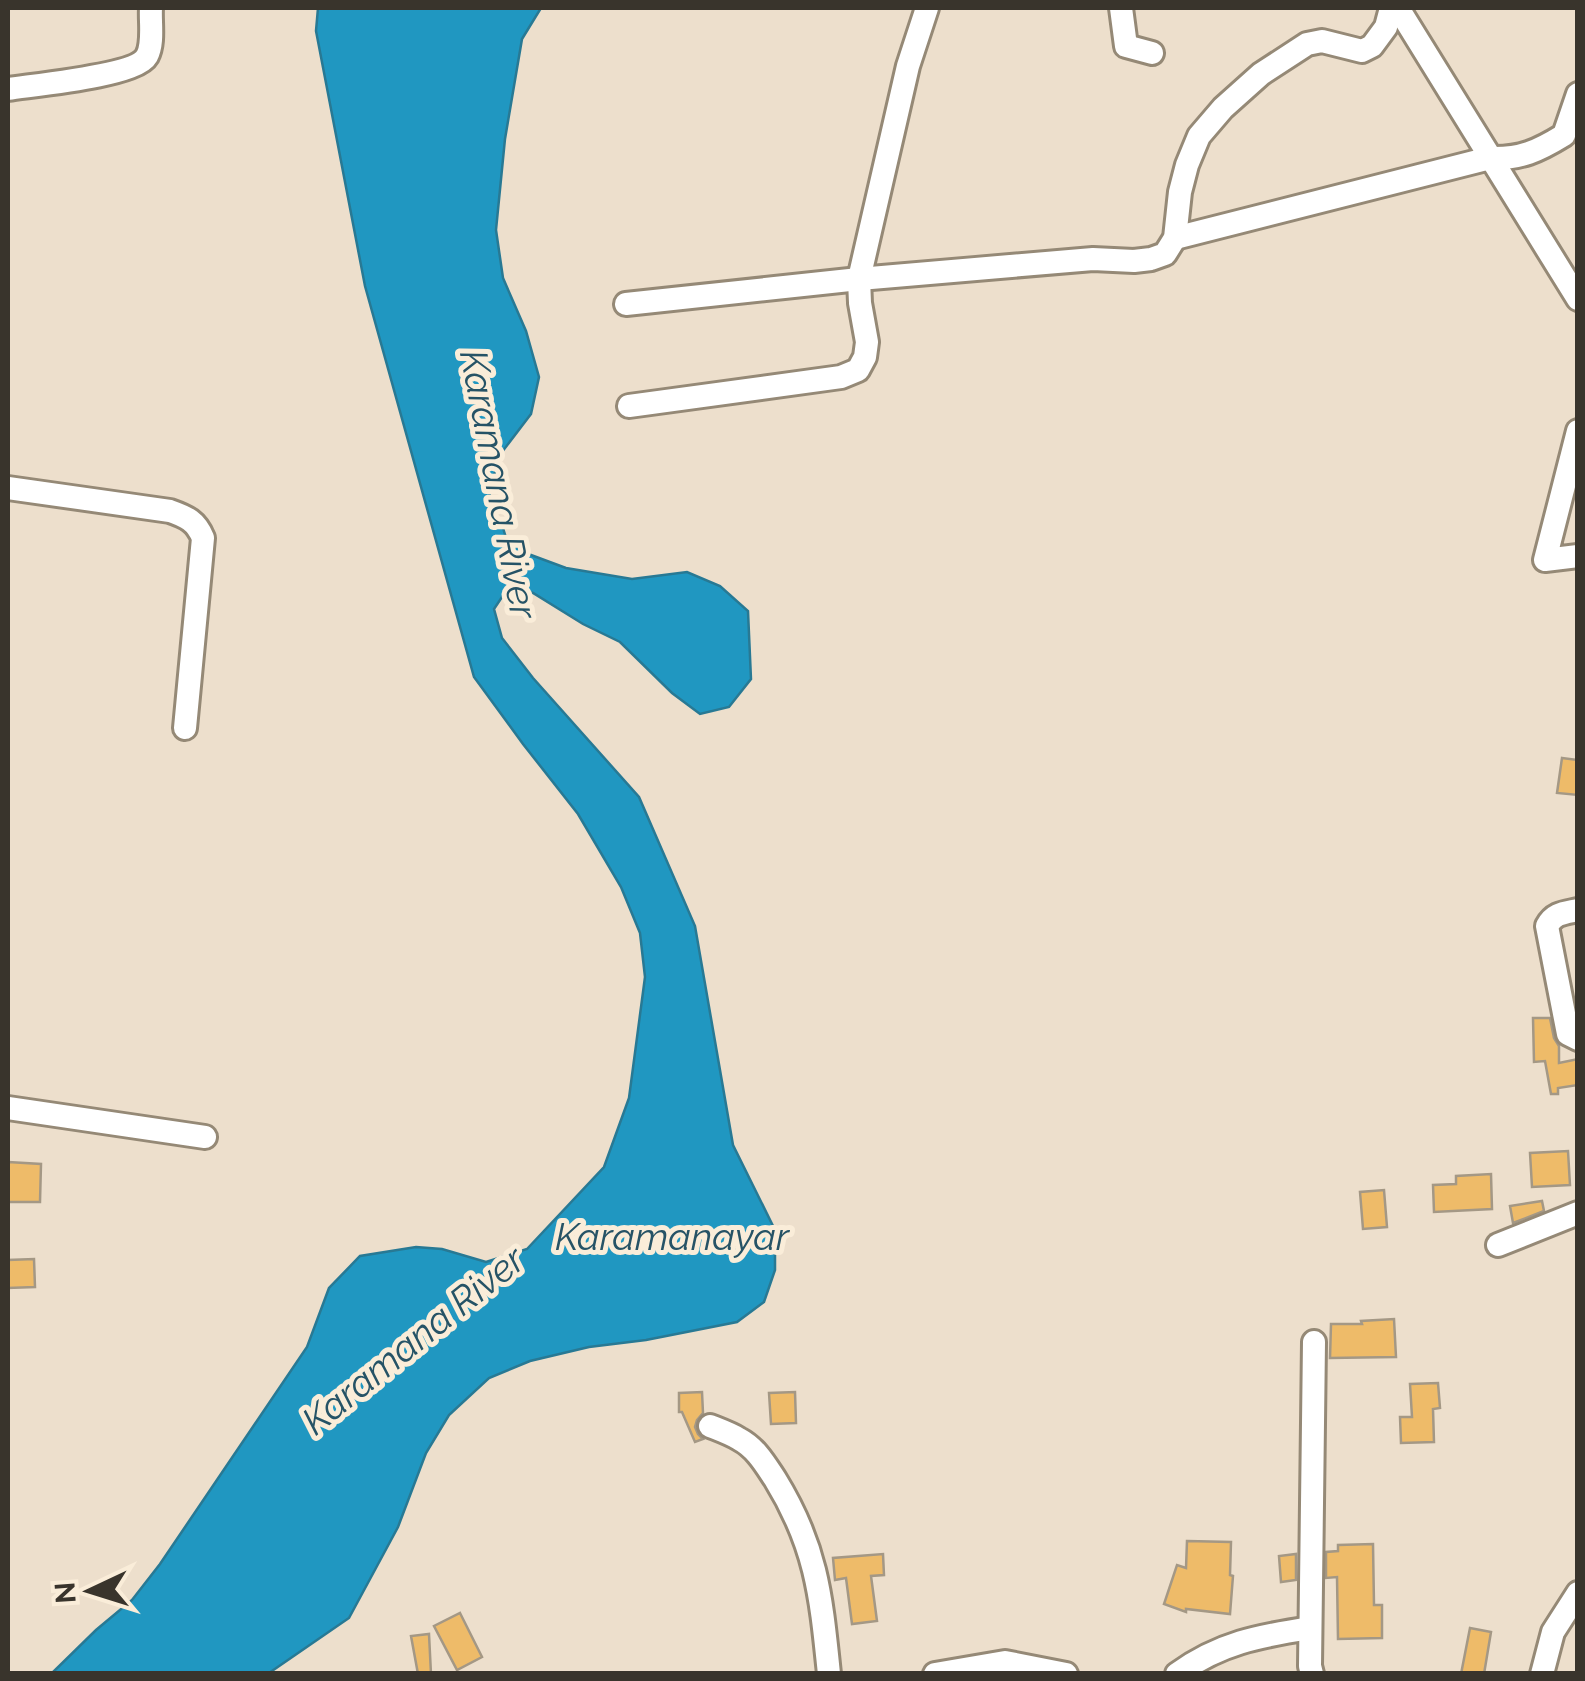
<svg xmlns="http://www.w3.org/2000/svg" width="1585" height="1681" font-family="Raleway,sans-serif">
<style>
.water{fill:#2097c1;stroke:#287994;stroke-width:2.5}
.building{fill:#eebb69;stroke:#a49885;stroke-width:2.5}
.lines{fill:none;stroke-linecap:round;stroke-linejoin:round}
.minor-casing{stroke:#958976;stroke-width:28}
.minor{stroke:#fff;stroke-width:22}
.labels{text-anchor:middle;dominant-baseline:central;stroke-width:10;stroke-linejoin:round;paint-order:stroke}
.water-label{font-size:38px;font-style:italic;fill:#265366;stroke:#faedd9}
</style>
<rect width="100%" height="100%" fill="#eddfcc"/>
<path class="water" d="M318,8H541L522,39L505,139L496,230L503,278L526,331L539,377L531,414L502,452L489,489L492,514L503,528L507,541L531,555L566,568L632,579L687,572L720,586L748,611L751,679L729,707L700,714L672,693L620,642L583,624L533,593L510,585L494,609L502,638L533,678L639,797L695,926L733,1145L775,1230V1270L764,1302L737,1322L646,1340L589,1347L530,1361L489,1378L449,1415L426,1453L398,1527L349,1618L269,1673H52L96,1630L132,1600L160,1564L307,1347L329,1288L360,1256L416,1247L442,1249L486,1262L527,1249L604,1167L629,1098L645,977L640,933L621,887L578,814L523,744L474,677L365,286L316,31Z"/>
<g class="building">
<path d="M1562,758L1578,760V795L1557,793Z"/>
<path d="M1533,1018H1550L1554,1038L1559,1046V1063L1578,1059V1085L1558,1088V1094H1551L1545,1061L1534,1062Z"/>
<path d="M1568,1151L1570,1185L1532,1187L1530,1153Z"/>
<path d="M8,1162L41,1164L40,1202H8Z"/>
<path d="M1491,1174L1492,1209L1434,1212L1433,1185L1456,1184V1176Z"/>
<path d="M1384,1190L1387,1227L1363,1229L1360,1192Z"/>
<path d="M1542,1201L1544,1211L1513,1223L1510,1206Z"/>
<path d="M34,1259L35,1287L8,1288V1260Z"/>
<path d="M1394,1319L1396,1357L1330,1358L1331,1324H1362L1361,1321Z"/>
<path d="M1438,1383L1440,1408L1433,1409L1434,1442L1401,1443L1400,1417H1412L1410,1384Z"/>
<path d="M702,1392L703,1413L697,1420L695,1427L698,1434L703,1439L695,1442L682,1412H679V1393Z"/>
<path d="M795,1392L796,1423L771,1424L769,1393Z"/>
<path d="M1187,1541L1231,1542L1230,1575L1233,1576L1230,1614L1186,1609V1612L1164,1604L1177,1565L1186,1568Z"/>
<path d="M1373,1544L1374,1605H1382V1638L1338,1639L1337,1577L1326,1578V1552L1338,1551V1545Z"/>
<path d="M883,1554L884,1575L871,1576L877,1621L852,1624L846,1578L835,1580L833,1558Z"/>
<path d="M1296,1554V1580L1281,1582L1279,1556Z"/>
<path d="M460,1613L482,1657L457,1670L434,1626Z"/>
<path d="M1470,1628L1491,1632L1484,1674H1461Z"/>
<path d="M429,1634L431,1674H418L411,1636Z"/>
</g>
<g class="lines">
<g class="minor-casing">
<g id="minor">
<path d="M1121,8L1126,46L1152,53"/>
<path d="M1398,8L1578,299"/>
<path d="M8,89C33,85 136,76 147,56C154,43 150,22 151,8"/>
<path d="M1175,238L1490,158C1521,159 1538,151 1564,135L1578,94"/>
<path d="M626,304L859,279L1093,259L1134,261L1151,259L1165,254L1175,238L1180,192L1187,165L1199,136L1223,108L1261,74L1307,44L1322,41L1362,51L1372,46L1386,27L1391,8"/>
<path d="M629,406L841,377L858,370L865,357L867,342L860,303L859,279L908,66L927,8"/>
<path d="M1578,431L1545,560L1578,556"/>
<path d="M8,488L170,511C187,517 196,521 203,538L185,728"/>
<path d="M1578,910C1564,913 1554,913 1547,926L1568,1034L1578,1039"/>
<path d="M8,1108L205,1137"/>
<path d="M1498,1245L1578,1213"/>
<path d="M710,1426C720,1430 731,1434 739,1439C756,1448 765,1464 775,1479C817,1547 821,1597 829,1674"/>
<path d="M935,1674L1005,1662L1066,1674"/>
<path d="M1177,1674C1220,1643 1259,1636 1310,1628"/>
<path d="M1312,1674L1310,1666L1314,1342"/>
<path d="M1542,1674L1553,1632L1578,1593"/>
</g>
</g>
<use href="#minor" class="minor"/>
</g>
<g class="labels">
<g class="water-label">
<text transform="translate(499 484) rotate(79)">Karamana River</text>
<text x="672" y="1236">Karamanayar</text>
<text transform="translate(413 1340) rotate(-39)">Karamana River</text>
</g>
</g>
<rect width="1585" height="1681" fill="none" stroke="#39342c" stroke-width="20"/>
<g transform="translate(90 1591) rotate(266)" stroke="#faedd9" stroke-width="8" paint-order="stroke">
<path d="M0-8L18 38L0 25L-18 38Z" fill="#39342c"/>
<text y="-15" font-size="28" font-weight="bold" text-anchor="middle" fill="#39342c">N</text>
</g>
</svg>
